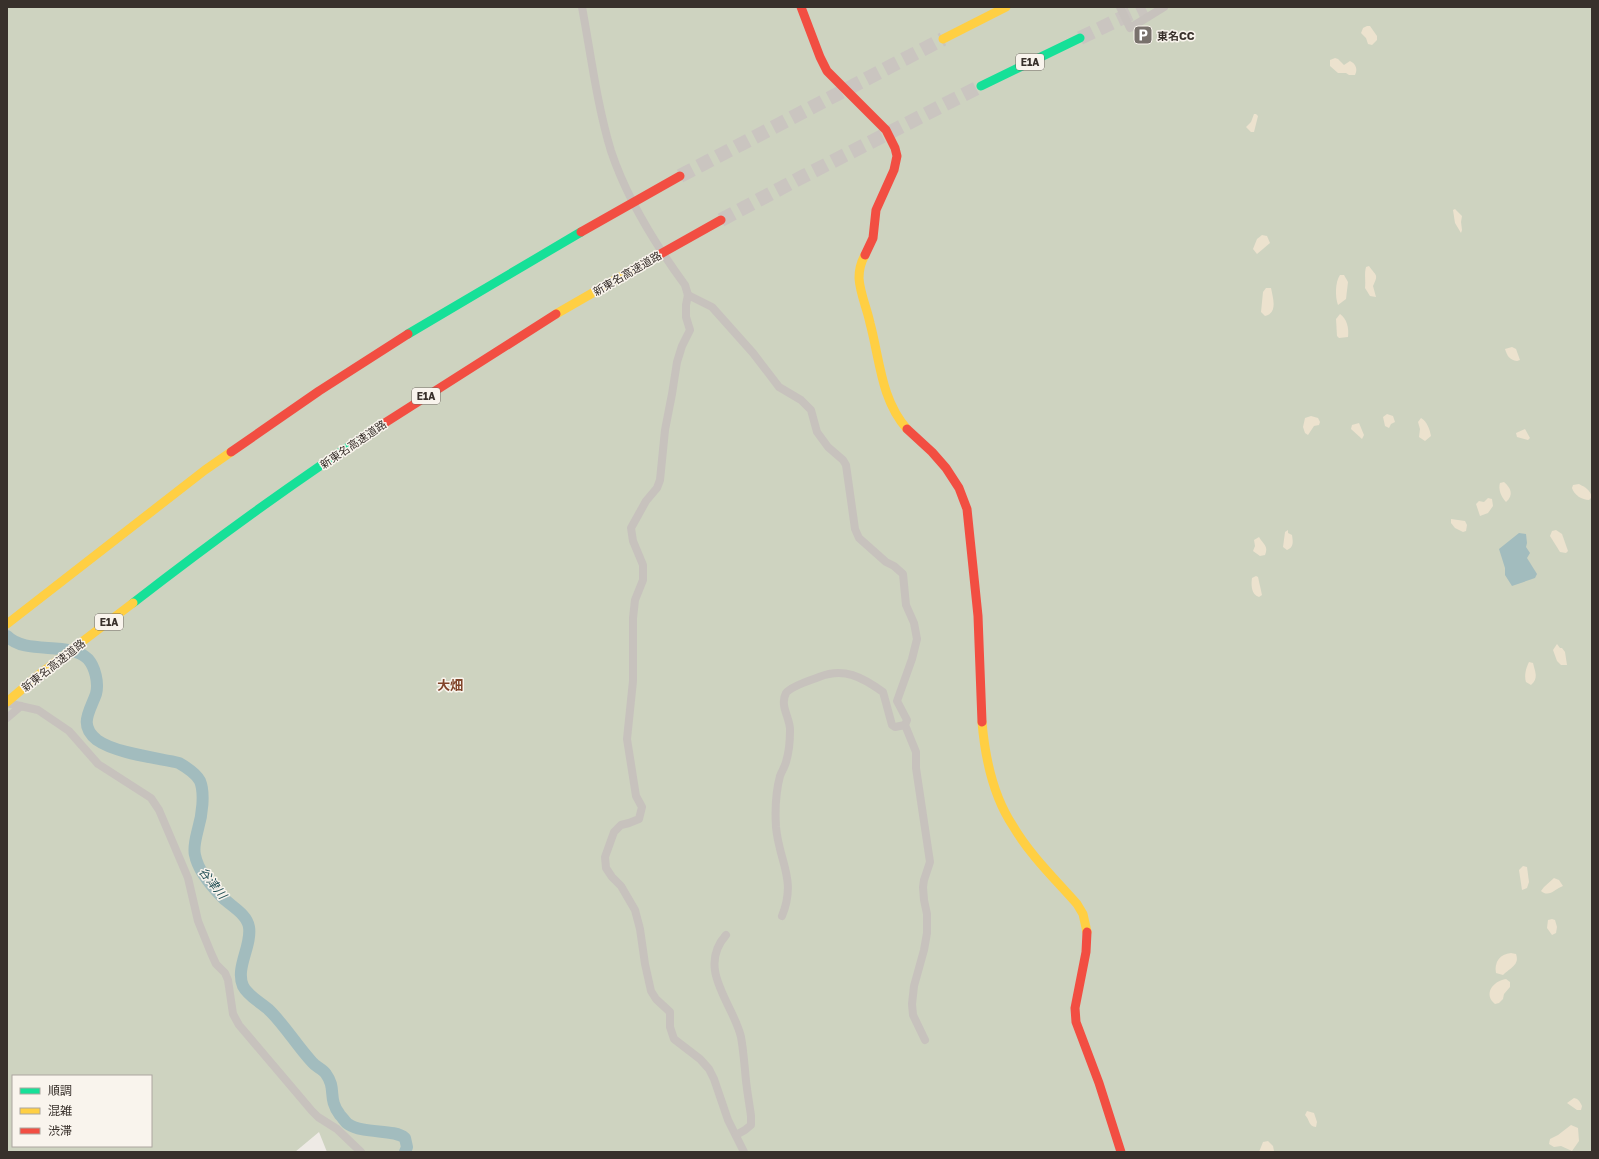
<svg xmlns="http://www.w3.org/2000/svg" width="1599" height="1159" font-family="'Golos Text','Noto Sans JP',sans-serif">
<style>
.green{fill:#ced3c0;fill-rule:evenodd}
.sand{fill:#ece2ce}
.water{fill:#a2bcbe}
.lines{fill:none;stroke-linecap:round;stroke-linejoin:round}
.river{stroke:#a2bcbe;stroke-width:12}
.highway-tunnel{stroke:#cac5c0;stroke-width:14;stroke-dasharray:14 7;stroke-linecap:butt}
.street{stroke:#c7c2bd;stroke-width:8}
.fast{stroke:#16e098;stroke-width:9}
.slow{stroke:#ffcf43;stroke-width:9}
.jam{stroke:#f24e42;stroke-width:9}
.jam-bridge{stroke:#f24e42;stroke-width:9}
.labels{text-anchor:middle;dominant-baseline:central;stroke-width:3;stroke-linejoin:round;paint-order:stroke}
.shield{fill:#f9f4ed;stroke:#726b65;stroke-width:1}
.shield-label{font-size:10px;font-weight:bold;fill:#38302b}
.poi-label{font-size:11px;font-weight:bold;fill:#38302b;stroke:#f9f4ed;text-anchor:start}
.street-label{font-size:11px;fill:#38302b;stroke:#f9f4ed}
.water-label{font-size:12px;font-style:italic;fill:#245157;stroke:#f9f4ed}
.quarter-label{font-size:13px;font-weight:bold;fill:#81442a;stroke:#f9f4ed}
</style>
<rect width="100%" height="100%" fill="#eeeae5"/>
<path class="green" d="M7,7H1592V1152H327L319,1132L295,1152H7ZM13,1076H151V1146H13Z"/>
<g class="sand">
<path d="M1367,26H1370L1377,36V40L1372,45L1368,44L1366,38L1361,33L1363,28Z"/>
<path d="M1335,58L1338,59L1344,65L1350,61C1356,64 1358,69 1355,75H1349L1346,73H1338L1330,66V60Z"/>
<path d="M1254,114H1256L1258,116L1254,132H1251L1246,127L1251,122Z"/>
<path d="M1455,209L1462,216L1461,222L1462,230L1461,233L1455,223L1453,210Z"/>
<path d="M1262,235L1267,236L1270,243L1257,254L1253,249L1257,239Z"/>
<path d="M1369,266C1376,276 1379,274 1373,286L1376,297L1370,296L1365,288C1366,281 1364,274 1366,267Z"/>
<path d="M1340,275H1344L1348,282L1346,299L1338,305C1335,297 1335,282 1340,275Z"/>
<path d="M1266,288H1271C1273,298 1278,313 1265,316L1261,312L1263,292Z"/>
<path d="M1340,314C1347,319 1349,328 1348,337L1339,338L1337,336L1336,319Z"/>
<path d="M1512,347L1516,349L1520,360L1517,361C1509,360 1507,355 1505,349Z"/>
<path d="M1387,414L1393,416L1395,422L1391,424L1389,428L1385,426L1383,417Z"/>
<path d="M1311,416L1318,418L1320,422L1319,425L1314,426L1308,435L1305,433L1303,427L1305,418Z"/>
<path d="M1421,418C1427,421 1430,430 1431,436L1425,441L1419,437L1420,429L1418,422Z"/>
<path d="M1359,423L1364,435L1362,439L1351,429L1352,425Z"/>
<path d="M1525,429L1530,438L1528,440L1517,437L1516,433Z"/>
<path d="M1504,482C1511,488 1514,495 1506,502C1501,497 1498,489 1500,483Z"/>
<path d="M1579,484C1585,487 1590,490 1592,497L1589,500C1582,500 1574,495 1572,488L1573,485Z"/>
<path d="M1488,498L1492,499L1493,506L1488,513L1480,516L1476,504L1479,501L1484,502Z"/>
<path d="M1451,519L1465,521L1467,525L1466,531L1463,532L1455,528L1451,523Z"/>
<path d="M1288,530V533L1292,535C1293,542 1294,547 1287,550L1283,547L1285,532Z"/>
<path d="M1556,530L1562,534L1568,551L1566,553L1560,552L1550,536L1552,531Z"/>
<path d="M1259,537C1263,544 1269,546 1265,555L1260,556L1253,551L1255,546L1254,540Z"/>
<path d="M1256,576L1258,577L1262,595L1259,597C1251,595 1251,584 1252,578Z"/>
<path d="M1557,644L1560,648H1562L1565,652L1567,665H1561L1557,661L1553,650Z"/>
<path d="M1529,662L1533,663C1535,672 1539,678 1531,685L1526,682C1524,675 1526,668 1529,662Z"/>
<path d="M1523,866L1527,867L1529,882L1527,888L1522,890L1519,870Z"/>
<path d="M1554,878L1559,880L1563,886C1555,889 1549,898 1541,891L1544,887Z"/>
<path d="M1552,919L1555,920L1557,927L1556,933L1552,935L1547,928L1548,920Z"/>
<path d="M1511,953L1516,954C1520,965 1510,968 1503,975L1496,973C1494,962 1500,954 1511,953Z"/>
<path d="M1506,979L1510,982V987L1504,994L1503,999L1499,1003L1495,1004C1483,994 1493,981 1506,979Z"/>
<path d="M1574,1098C1579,1099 1580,1102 1582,1106L1581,1110H1577L1567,1103Z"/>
<path d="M1307,1111L1314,1113L1317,1122L1316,1127C1308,1126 1310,1120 1305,1115Z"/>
<path d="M1571,1125L1578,1128L1579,1141L1572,1151L1561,1146L1554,1147L1549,1144L1550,1139L1558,1135Z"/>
<path d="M1268,1141L1273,1146L1274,1151L1259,1152L1263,1142Z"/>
</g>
<path class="water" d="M1519,533L1526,534L1527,543L1526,547L1530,553L1527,558L1537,574L1535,578L1512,586L1505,575V568L1499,549Z"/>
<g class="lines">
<path class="river" d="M7,636C26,656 69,640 88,659C95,667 99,683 96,694C90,711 78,725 97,740C115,753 157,758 179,763C186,767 196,773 200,781C205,793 202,816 198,829C196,837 193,847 195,855C198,871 212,887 223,898C231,906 247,914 249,927C252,946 235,968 243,986C248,996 260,1002 268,1009C284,1024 297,1046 312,1062C316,1067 323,1069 326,1074C337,1089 327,1098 340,1115C343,1118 345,1122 348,1124C365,1135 393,1128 405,1138L407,1147L405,1152"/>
<g class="highway-tunnel">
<path d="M1080,38L1145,7"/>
<path d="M680,176L943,39"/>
<path d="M721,220L802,177L981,86"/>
</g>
<g class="street">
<path d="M582,7C591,55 597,105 611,151C627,199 655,244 685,285L688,295L686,305V317L690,330L682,346L677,362L672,394L665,430L660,480L657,488L646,501L631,528L633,541L643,565V580L635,600L633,618V681L627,739L636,796L642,807L639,819L629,823L621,825L614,832L605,857L606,868L612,877L621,886L635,910L640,929L645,964L651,991L656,999L670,1012V1027L674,1039L700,1059L709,1069L714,1079L728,1120L744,1152"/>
<path d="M1120,7L1130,28L1164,7"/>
<path d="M688,295L712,307L753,353L779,387L801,400L811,410L817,432L828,447L843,460L846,465L855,529L859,538L886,562L894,566L903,574L906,605L914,623L917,639L912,659L897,701L907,720L905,725L916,752V768L930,862L924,880L923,887L924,900L927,914V933L924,950L914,986L912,1004L913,1015L925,1040"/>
<path d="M7,703L38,710L69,731L98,764L151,798L159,810L188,878L198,921L211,953L216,964L225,973L228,980L233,1014L239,1025L312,1111L318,1117L337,1129L361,1152"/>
<path d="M7,718L21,706"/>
<path d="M782,916C797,879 779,862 776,827C775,811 776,791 780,776C782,771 785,766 786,762C789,752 790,741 790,731C791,719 779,706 786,693C791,686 811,680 819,677C844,667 862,677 883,692L892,725L895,727L905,725"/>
<path d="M726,935C696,969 733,1003 741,1037C743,1048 744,1059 745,1070C746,1086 749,1101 751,1116V1125L745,1130L736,1135"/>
</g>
<g class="fast">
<path d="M981,86L1080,38"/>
<path d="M408,334L581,232"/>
<path d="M133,603C213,541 295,481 380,426"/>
</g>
<g class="slow">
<path d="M943,39L1006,7"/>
<path d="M865,255C861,262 859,270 859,278C860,294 867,308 870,323C880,360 881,400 907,429"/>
<path d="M556,314L648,261"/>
<path d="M7,624L205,470L231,452"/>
<path d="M7,702L41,673L133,603"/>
<path d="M982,722C985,757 993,796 1013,826C1030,855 1055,879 1077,904L1083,914L1087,932"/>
</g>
<g class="jam">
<path d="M801,7L820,57L827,71L886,130L895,148L897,156L894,170L876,210L873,238L865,255"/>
<path d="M380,426L556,314"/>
<path d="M907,429L932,452L946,468L959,488L967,509L978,616L982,722"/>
<path d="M231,452L319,391L408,334"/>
<path d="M1087,932L1086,952L1075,1008L1076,1022L1099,1083L1121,1152"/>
</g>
<g class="jam-bridge">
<path d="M581,232L680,176"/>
<path d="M648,261L721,220"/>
</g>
</g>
<defs>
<g id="parking-square" transform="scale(1)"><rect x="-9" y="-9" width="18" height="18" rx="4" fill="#78716c" stroke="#f9f4ed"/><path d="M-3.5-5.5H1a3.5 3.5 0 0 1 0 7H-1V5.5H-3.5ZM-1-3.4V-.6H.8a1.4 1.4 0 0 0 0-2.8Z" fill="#fff"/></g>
</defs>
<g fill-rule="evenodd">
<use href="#parking-square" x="1143" y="35"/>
</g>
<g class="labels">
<g class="shield">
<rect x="1016" y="54" width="28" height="16" rx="3"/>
<rect x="412" y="388" width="28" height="16" rx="3"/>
<rect x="95" y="614" width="28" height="16" rx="3"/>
</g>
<g class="shield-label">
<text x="1030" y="62">E1A</text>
<text x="426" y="396">E1A</text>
<text x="109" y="622">E1A</text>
</g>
<g class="poi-label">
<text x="1157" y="35">東名CC</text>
</g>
<g class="street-label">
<text transform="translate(627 273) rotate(-30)">新東名高速道路</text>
<text transform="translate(353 444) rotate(-34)">新東名高速道路</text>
<text transform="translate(53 665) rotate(-38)">新東名高速道路</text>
</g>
<g class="water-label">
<text transform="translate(213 883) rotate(52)">谷津川</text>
</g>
<g class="quarter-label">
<text x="450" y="685">大畑</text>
</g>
</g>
<rect width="1599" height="1159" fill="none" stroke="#38302b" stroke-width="16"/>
<rect x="12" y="1075" width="140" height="72" fill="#f9f4ed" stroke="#aca69f"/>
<rect x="20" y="1088" width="20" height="6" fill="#16e098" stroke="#aca69f"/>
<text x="48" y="1095" font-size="12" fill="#38302b">順調</text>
<rect x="20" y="1108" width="20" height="6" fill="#ffcf43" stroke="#aca69f"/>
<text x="48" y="1115" font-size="12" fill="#38302b">混雑</text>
<rect x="20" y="1128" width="20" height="6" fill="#f24e42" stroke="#aca69f"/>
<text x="48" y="1135" font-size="12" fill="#38302b">渋滞</text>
</svg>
